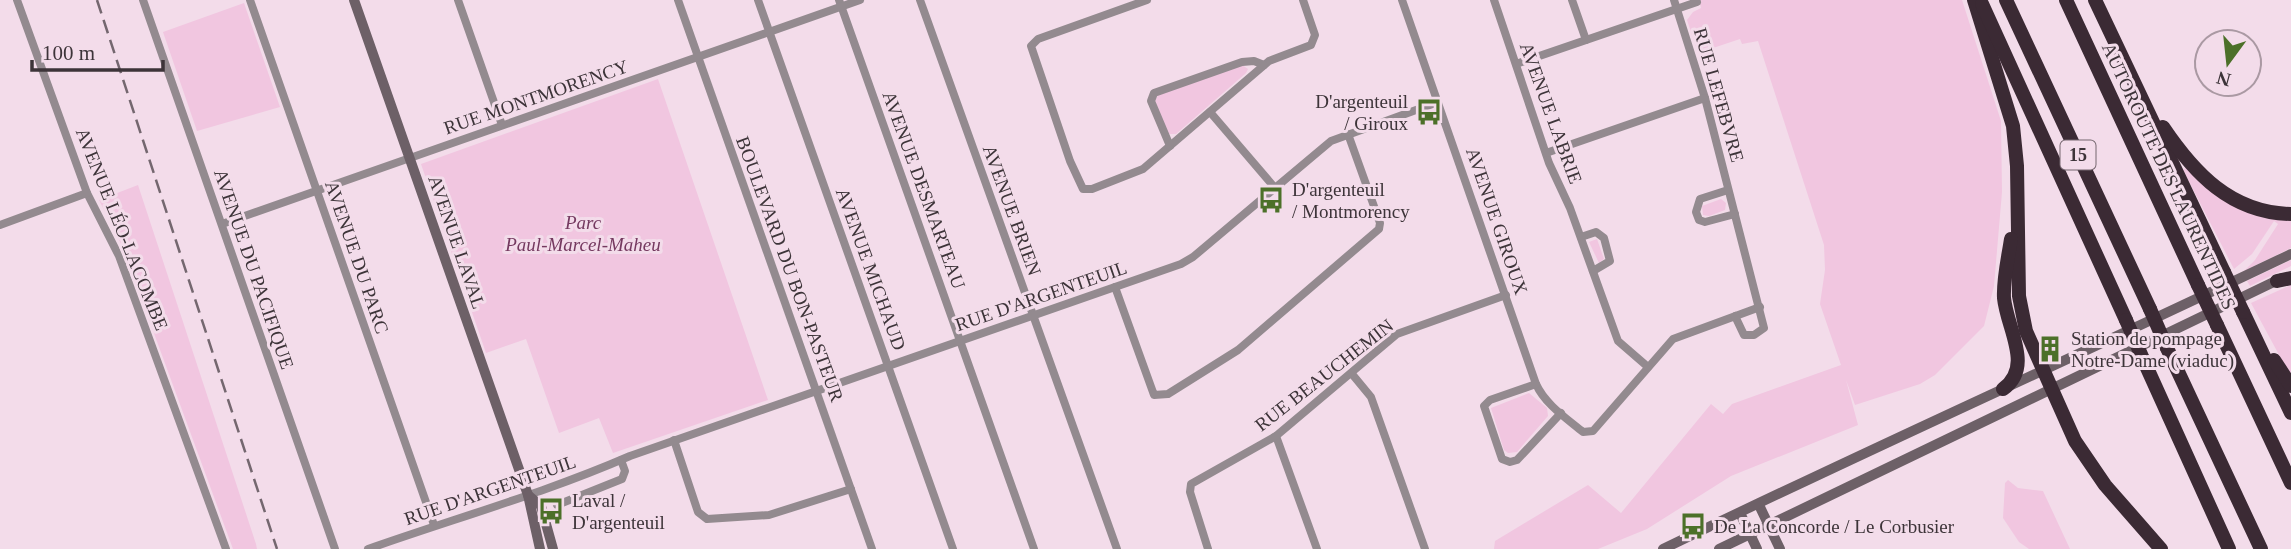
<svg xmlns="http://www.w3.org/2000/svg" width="2291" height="549" font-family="Georgia,serif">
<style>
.green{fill:#f1c6e0}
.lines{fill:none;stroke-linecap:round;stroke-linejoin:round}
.street{stroke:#938a8f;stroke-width:8}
.secondary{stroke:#6d6067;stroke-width:10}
.highway{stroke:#3b2a34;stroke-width:14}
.rail{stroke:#74676f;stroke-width:2.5;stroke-dasharray:14 7;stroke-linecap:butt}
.highway-bridge{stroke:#3b2a34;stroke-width:14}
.labels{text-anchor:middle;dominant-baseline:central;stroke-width:6;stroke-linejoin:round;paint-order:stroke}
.shield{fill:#f3dcea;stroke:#74666e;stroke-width:2}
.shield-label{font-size:18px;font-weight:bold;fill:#3d3439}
.street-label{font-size:19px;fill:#3d3439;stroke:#f3dcea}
.poi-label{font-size:19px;fill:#3d3439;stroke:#f3dcea;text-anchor:start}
.park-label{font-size:19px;font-style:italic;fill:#753960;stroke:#f3dcea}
</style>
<rect width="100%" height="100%" fill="#f3dcea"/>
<g class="green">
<path d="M1699,0H1962L2001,121L2002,192L1994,286L1984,326L1935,375L1920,384L1855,405L1846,380L1858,425L1731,476L1647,529L1598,549H1494L1495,541L1588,485L1621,513L1711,404L1723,414L1732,404L1841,365L1820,304L1825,270L1824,245L1758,41L1742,44L1740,39L1698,53L1687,20L1693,12L1701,8Z"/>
<path d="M244,3L280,107L197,131L163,32Z"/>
<path d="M1242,65L1248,69L1246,73L1176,134H1168L1155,101L1158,95Z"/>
<path d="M658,79L768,400L613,453L599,418L559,433L526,339L486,353L421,164Z"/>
<path d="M2187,167L2197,179L2291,218V248L2244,271L2255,260L2278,224L2274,221L2252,254L2234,269L2183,170Z"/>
<path d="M138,185L256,544L257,549H233L122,246L99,200Z"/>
<path d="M1721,199L1726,203L1725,210L1709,216L1703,215L1702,206Z"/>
<path d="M1597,239L1604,259L1599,263L1589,242Z"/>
<path d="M2291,260V266L2250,286L2247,281Z"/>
<path d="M2291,285V377L2251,303Z"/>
<path d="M1529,393L1547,408L1548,416L1517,452L1508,453L1504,450L1491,408Z"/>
<path d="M2008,480L2018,488L2043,491L2070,549H2029L2019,542L2003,518L2005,483Z"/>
</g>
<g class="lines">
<g class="street">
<path d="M17,0L87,193L119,256L226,549"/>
<path d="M143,0L335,549"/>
<path d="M250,0L434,525"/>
<path d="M458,0L502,125"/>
<path d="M678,0L872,549"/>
<path d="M758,0L953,549"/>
<path d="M839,0L1034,549"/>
<path d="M920,0L1117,549"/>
<path d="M1147,0L1038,39L1031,46L1070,161L1083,189H1092L1143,169L1269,61L1311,45L1315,35L1303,0"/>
<path d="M1402,0L1536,384C1545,404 1566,418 1583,432L1593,431L1673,339L1760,307"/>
<path d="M1494,0L1549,163L1570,208L1618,341L1648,367"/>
<path d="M1572,0L1586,40"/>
<path d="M1674,0L1705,98L1764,328L1754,335H1744L1735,316"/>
<path d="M1516,64L1697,2"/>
<path d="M1210,112L1275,188"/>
<path d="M1170,146L1151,101L1154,93L1242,62L1254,61L1264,65"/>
<path d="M1546,153L1705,98"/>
<path d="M1728,190L1700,199L1696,212L1699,220L1705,222L1735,214"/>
<path d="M222,224L860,0"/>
<path d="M0,225L87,193"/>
<path d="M1581,237L1596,232L1604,238L1610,261L1593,271"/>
<path d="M1115,287L1154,395L1168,394L1238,350L1379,229L1380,223L1348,134"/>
<path d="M1352,374L1371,397L1425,549"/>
<path d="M1536,384L1490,400L1484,406L1502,459L1510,462L1517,460L1561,413"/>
<path d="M1276,436L1317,549"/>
<path d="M674,440L698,512L707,519L769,515L851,489"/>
<path d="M557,505L622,479L625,471L621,460"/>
<path d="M368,549C456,518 545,493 630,456L1181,264L1193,257L1331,141L1438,102"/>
<path d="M1208,549L1190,492L1191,484L1276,436L1397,334L1506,295"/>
</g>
<g class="secondary">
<path d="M354,0L528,495L540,549"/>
<path d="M528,495L541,506L553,549"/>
<path d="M1759,505L1780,549"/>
<path d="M1740,513L1757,549"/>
<path d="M1663,549C1871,448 2082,354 2291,254"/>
<path d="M1719,549L2282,278"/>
</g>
<g class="highway">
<path d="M1974,0L2013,126L2017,166L2019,296L2026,331L2075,441L2105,485L2161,549"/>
<path d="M2006,0L2150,309"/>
<path d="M2066,0L2198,285"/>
<path d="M2095,0L2224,272"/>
<path d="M1982,4L2126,320"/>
<path d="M2163,127C2194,173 2231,213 2291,214"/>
<path d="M2277,281L2291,278"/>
<path d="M2243,312L2291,413"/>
<path d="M2217,325L2291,483"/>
<path d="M2167,348L2261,549"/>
<path d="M2143,359L2229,549"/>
<path d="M2274,360L2291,386"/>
<path d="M2003,389C2034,367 2007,329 2004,298C2003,279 2008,259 2011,239"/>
</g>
<path class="rail" d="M97,0L277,549"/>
<g class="highway-bridge">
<path d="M2224,272L2243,312"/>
<path d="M2198,285L2217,325"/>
<path d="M2150,309L2167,348"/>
<path d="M2126,320L2143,359"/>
</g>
</g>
<defs>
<g id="bus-bare" transform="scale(2.1)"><path d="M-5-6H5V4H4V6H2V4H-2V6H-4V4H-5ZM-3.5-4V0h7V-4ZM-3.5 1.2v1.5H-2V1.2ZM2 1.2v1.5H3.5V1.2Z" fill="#4c7029" stroke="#f3dcea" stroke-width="2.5" paint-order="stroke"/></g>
<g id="building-bare" transform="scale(2.1)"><path d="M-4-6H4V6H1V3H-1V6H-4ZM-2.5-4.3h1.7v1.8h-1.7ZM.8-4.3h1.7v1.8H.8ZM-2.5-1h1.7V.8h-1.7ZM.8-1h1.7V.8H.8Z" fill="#4c7029" stroke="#f3dcea" stroke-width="2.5" paint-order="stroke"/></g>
</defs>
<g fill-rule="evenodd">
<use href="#bus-bare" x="1429" y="112"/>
<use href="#bus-bare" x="1271" y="200"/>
<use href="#building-bare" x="2050" y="349"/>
<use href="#bus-bare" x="551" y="511"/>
<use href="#bus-bare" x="1693" y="526"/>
</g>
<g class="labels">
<rect class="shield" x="2060.5" y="140.5" width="35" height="29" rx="5"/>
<g class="shield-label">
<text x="2078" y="155">15</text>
</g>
<g class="street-label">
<text transform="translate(1719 95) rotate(74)">RUE LEFEBVRE</text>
<text transform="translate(536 97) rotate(-19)">RUE MONTMORENCY</text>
<text transform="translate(1551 113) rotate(70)">AVENUE LABRIE</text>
<text transform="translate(2169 176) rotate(65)">AUTOROUTE DES LAURENTIDES</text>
<text transform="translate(924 190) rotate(70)">AVENUE DESMARTEAU</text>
<text transform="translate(1012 210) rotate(70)">AVENUE BRIEN</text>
<text transform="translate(1497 221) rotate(71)">AVENUE GIROUX</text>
<text transform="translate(122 229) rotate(68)">AVENUE LÉO-LACOMBE</text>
<text transform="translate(457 242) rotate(71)">AVENUE LAVAL</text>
<text transform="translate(357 257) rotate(71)">AVENUE DU PARC</text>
<text transform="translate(254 269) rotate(71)">AVENUE DU PACIFIQUE</text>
<text transform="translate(790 269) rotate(70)">BOULEVARD DU BON-PASTEUR</text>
<text transform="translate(871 269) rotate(70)">AVENUE MICHAUD</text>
<text transform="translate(1041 296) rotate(-19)">RUE D'ARGENTEUIL</text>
<text transform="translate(1324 375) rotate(-38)">RUE BEAUCHEMIN</text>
<text transform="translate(490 490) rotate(-19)">RUE D'ARGENTEUIL</text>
</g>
<g class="poi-label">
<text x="1408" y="101" text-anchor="end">D'argenteuil<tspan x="1408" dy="22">/ Giroux</tspan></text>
<text x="1292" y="189">D'argenteuil<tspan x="1292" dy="22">/ Montmorency</tspan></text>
<text x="2071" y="338">Station de pompage<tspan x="2071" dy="22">Notre-Dame (viaduc)</tspan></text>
<text x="572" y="500">Laval /<tspan x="572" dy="22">D'argenteuil</tspan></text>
<text x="1714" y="526">De La Concorde / Le Corbusier</text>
</g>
<g class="park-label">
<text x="583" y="222">Parc<tspan x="583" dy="22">Paul-Marcel-Maheu</tspan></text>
</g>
</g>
<g transform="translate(2228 63) rotate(195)"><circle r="33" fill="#f3dcea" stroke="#aa99a3" stroke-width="2"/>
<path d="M0-5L12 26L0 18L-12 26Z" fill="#4c7029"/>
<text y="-10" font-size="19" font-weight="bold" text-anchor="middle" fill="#3d3439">N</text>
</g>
<path d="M32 60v10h131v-10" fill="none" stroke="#3d3439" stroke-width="3.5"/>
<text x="42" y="60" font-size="21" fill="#3d3439" stroke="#f3dcea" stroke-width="5" paint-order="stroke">100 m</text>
</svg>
